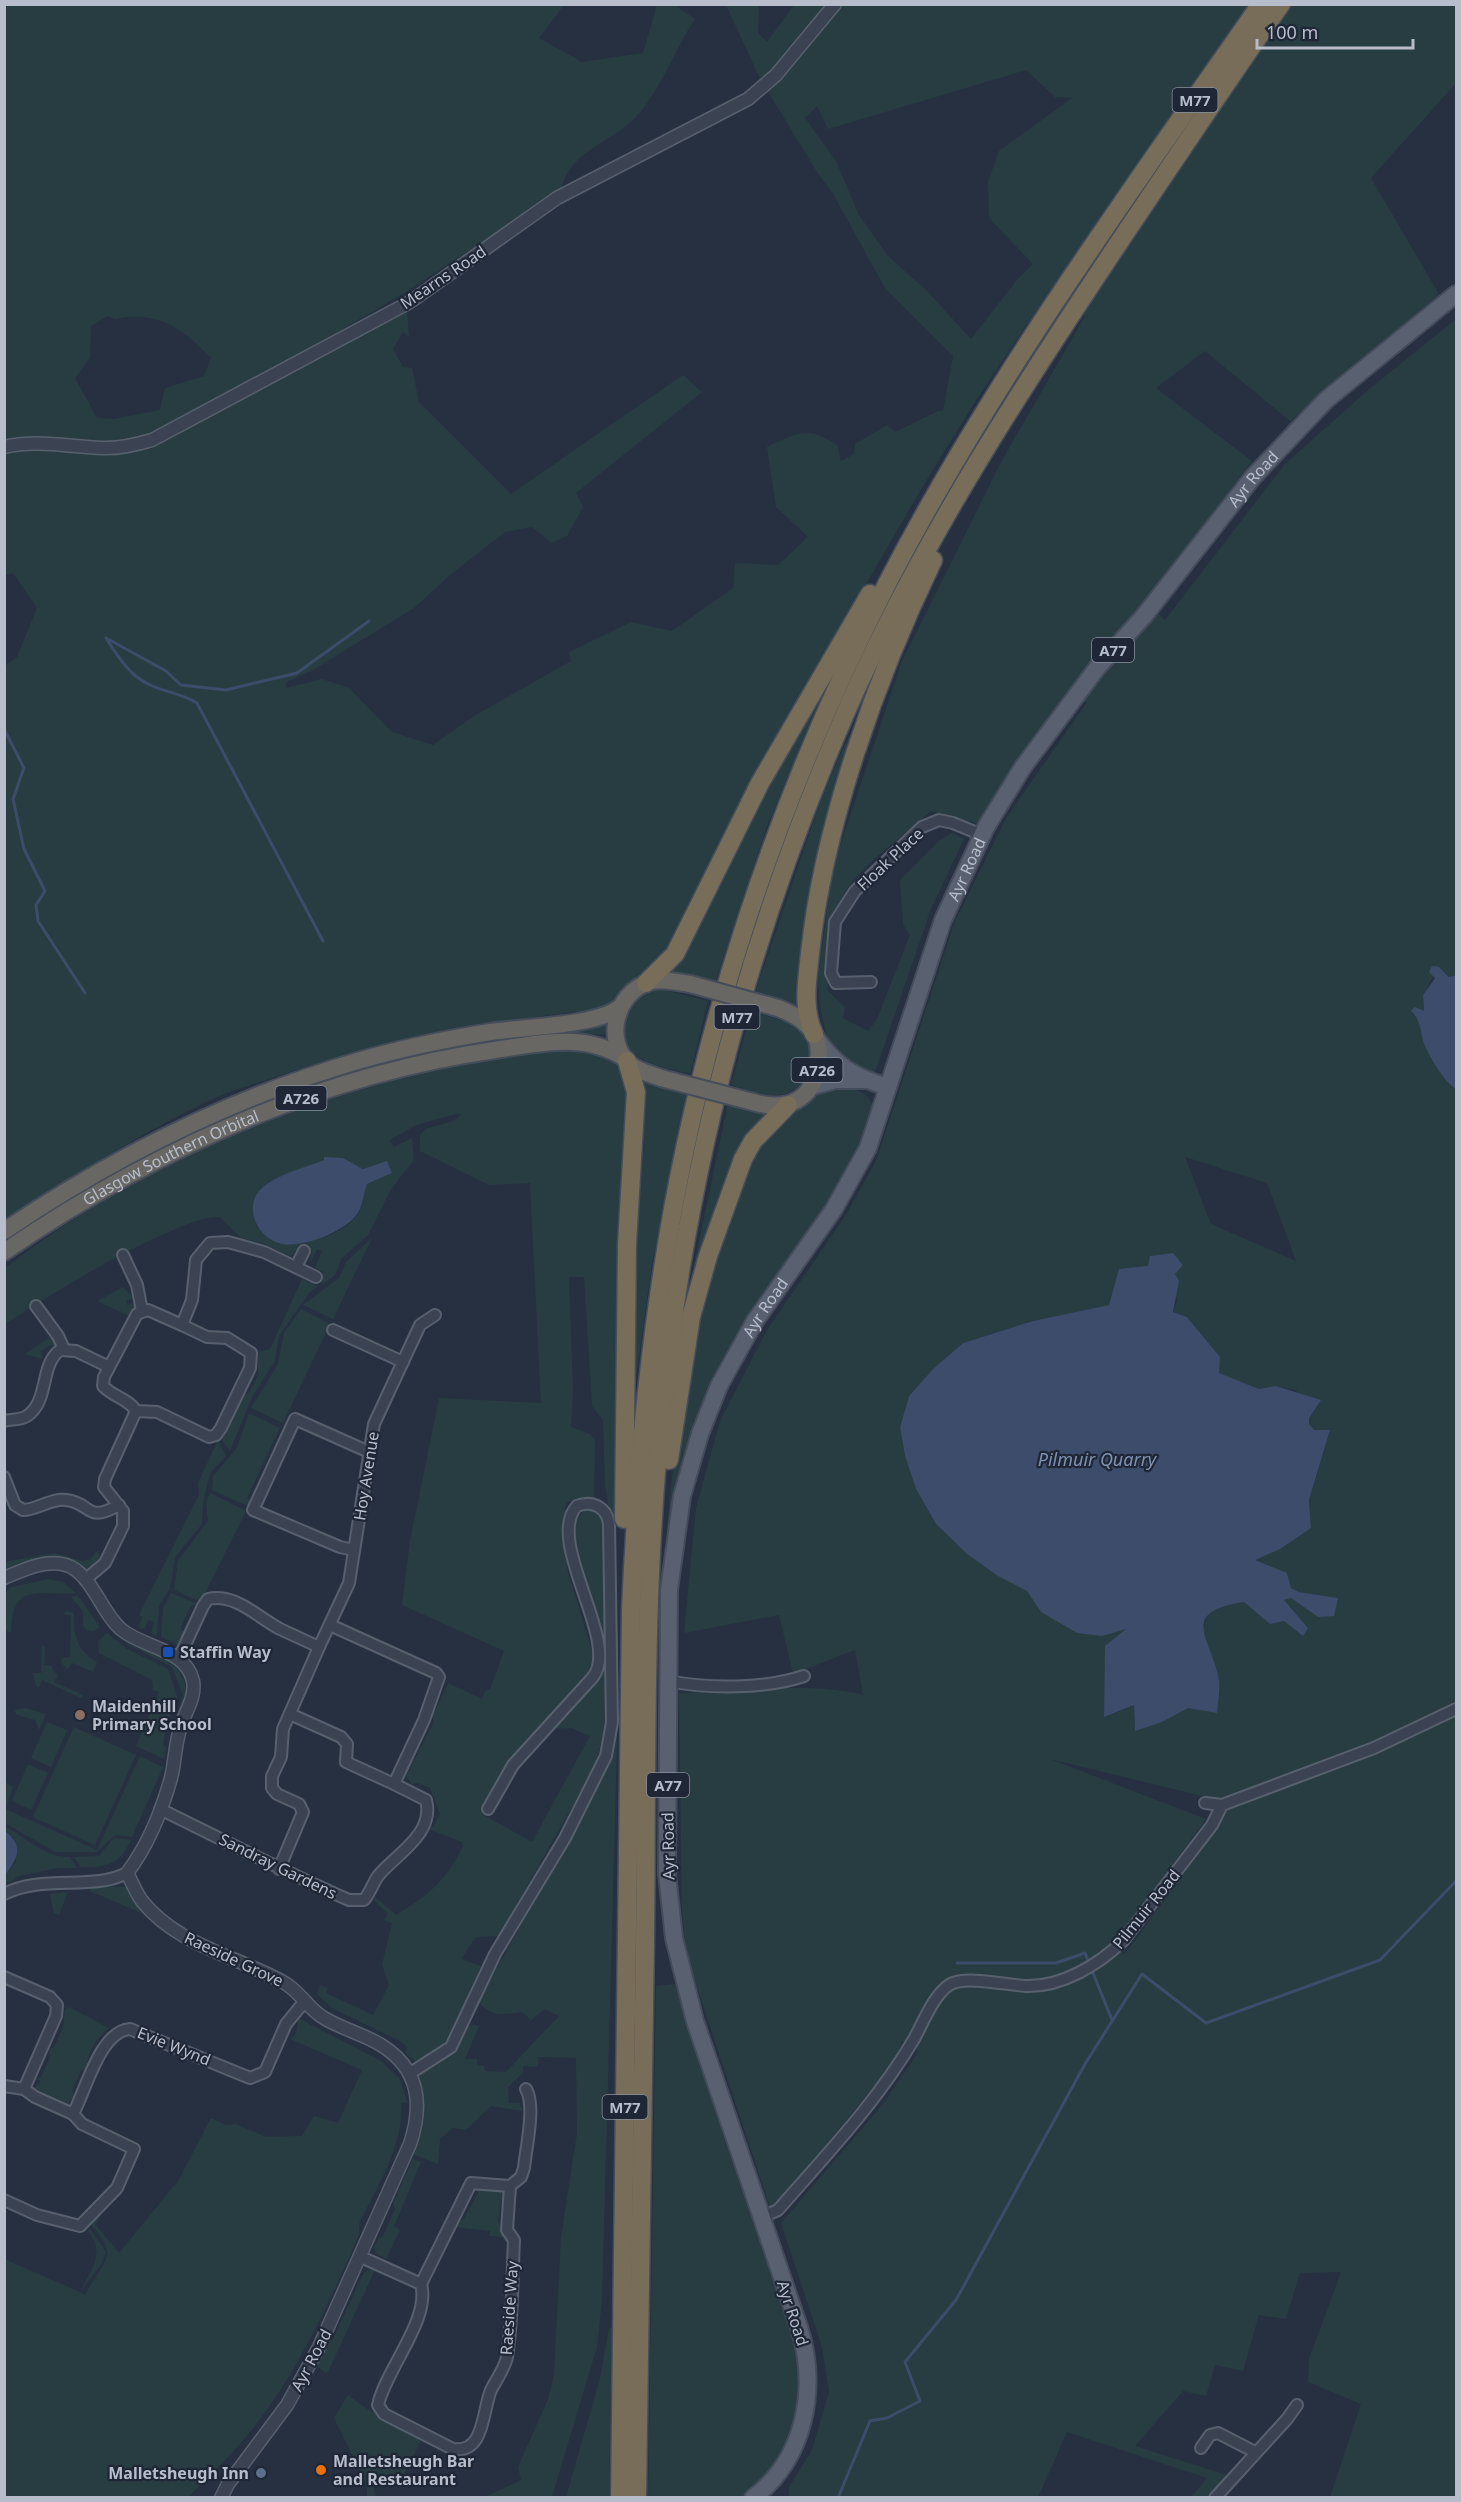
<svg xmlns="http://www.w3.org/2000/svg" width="1461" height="2502" font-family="'Noto Sans',sans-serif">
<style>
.green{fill:#283d42;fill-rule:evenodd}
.water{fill:#3c4c6a}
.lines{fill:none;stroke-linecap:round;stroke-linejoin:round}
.stream{stroke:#3c4c6a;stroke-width:3}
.minor-casing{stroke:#58606e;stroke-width:14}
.tertiary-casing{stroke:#58606e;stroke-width:15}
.primary-casing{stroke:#444b5a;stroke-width:20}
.trunk-casing{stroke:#454d5b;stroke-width:20}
.motorway-casing{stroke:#454d5b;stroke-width:21}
.minor{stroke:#3b4251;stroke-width:10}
.tertiary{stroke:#3b4251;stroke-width:12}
.primary{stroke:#596171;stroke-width:16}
.trunk{stroke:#686764;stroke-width:16}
.motorway{stroke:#776d58;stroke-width:18}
.trunk-bridge-casing{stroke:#454d5b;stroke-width:20;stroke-linecap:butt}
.trunk-bridge{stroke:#686764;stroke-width:16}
.transit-dot{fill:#1a4fb4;stroke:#1f2736;stroke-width:2}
.education-dot{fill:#8d6e63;stroke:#1f2736;stroke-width:2}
.food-dot{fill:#e8710a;stroke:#1f2736;stroke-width:2}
.service-dot{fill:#5c6f8a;stroke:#1f2736;stroke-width:2}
.labels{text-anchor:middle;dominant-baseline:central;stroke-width:4.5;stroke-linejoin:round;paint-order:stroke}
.shield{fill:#1f2736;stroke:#89909e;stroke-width:1.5}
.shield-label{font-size:15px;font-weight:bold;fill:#b7bdcb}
.street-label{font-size:16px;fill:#b7bdcb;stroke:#1f2736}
.poi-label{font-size:16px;font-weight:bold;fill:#b7bdcb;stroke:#1f2736;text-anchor:start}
.water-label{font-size:18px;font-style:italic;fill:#7f91b2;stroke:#1f2736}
</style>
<rect width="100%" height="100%" fill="#263041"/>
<g class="green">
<path d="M4,5H564L539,38L582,62L643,53L657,5H674L695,19C675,49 657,98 632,121C605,145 570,152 561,190L404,293L271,371L154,433L149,450L407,310L409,337L403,332L393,349L403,367L412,368L419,402L511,494L683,375L702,392L576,493L583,507L567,536L551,543L532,527L505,532L450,575L414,608L313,670L286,682V688L322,679L349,688L392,732L433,745L474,716L571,661L569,652L631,622L672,631L733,588L735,563L778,565L808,537L776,507L767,447C797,433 808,425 837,445L841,461L854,454L855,444L887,425L895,432L938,411H943L953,356L885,288L832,192L817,172L767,90L794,61L786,53L762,83L726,5H759L758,33L767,42L794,5H1456V83L1371,178L1439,294L1290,421L1205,351L1156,388L1252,461L1145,602L1165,620L1285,464L1367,391L1456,319V975L1449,977L1439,967L1423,995L1424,1011L1418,1016C1422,1039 1436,1076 1456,1089V2497H1330L1361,2404L1308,2382L1309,2359L1341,2272L1300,2273L1286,2319L1259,2315L1243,2371L1215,2365L1206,2396L1183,2391L1135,2446L1230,2476L1210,2497H1191L1207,2478L1067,2432L1038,2497H789V2487L812,2450L829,2392L822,2347L781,2223L883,2104L919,2051L902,2041L894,2062L782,2198L770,2207L687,1957L682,1911L679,1693C731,1691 816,1682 863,1695L855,1650L793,1674L779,1615L684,1633L696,1508L720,1421L767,1330L846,1215L876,1161L955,921L1007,817L1087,702L1063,701L1040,730L980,824L931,811C908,832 856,869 843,895C831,919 826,965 828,991L845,1007L843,1018L868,1031L877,1019L910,935L903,924L900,880L940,840L952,833L964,839L931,909L875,1072L854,1069L840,1056L826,1035L820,1006L818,977L833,867L902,661L1001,462L1085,316L1055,285C908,487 797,713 680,933L650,972L628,985L610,1004L597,1009C487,1022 377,1041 272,1078C251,1085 228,1091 208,1101C137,1135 69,1178 5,1222V666L17,657L37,608L13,573L5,575V449L14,439L5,440ZM1026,70L1055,97L1072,98L999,151L988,182L989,218L1033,264L1017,280L971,339L927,291L887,255L859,215L836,161L805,118L817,106L828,129ZM108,316L115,319C157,310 183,328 211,358L204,376L165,388L160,410L113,419L97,418L75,378L90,358L91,326ZM1185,1157L1267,1183L1296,1261L1211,1224ZM1148,1266L1178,1299L1173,1312L1187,1317L1220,1357L1218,1373L1259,1389L1276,1386L1296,1390L1309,1418V1424L1314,1430L1330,1431L1309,1500L1311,1528L1255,1560L1287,1573L1291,1588L1299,1592L1338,1598L1318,1617L1291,1598L1283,1600L1308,1628L1284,1621L1270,1623L1244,1602C1236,1604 1223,1603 1216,1608C1191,1624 1212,1659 1219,1681C1192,1704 1169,1720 1135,1730L1134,1705L1105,1717L1128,1629L1077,1633L1042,1612L1027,1591L967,1554L936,1524L916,1489L905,1456L900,1427L909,1396L933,1369L963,1343L1033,1321L1109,1305ZM1050,1759L1215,1799L1217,1829L1124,1955L1116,1941L1206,1819Z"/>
<path d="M877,681L841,775L801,1010L755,993L818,808L840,755Z"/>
<path d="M821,696L766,829L715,983L682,974H669L679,961L771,777Z"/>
<path d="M656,988L708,1001L690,1074C675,1070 658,1067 645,1061C626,1052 616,1028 626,1009C631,999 646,993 656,988Z"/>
<path d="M751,1012C765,1016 782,1019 795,1026C823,1041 812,1087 784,1094C767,1099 748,1090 731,1085Z"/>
<path d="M606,1025L607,1034L541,1037L316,1085L5,1245V1238C132,1152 267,1090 417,1053C459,1042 504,1037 547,1032C566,1030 588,1030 606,1025Z"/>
<path d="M585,1049C605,1054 623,1062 629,1083L616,1490L617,1742L602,2300L597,2347L552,2497H485L521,2480L518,2467L548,2399L554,2375L561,2237L577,2133L576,2058L538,2057V2067L523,2066V2073L508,2087L509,2103H519L523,2111L491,2106L466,2130L453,2128L440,2139L438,2164L412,2154L422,2131L424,2115L419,2077L422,2073L454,2052L465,2028L471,2025L479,2026L465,2059H477V2065L484,2066L485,2071L506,2072L559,2016L545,2009L531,2020L522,2012C505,2014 492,2018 480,2003L481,1996L586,1811L613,1748L611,1522L605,1484L603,1420L592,1406L584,1277H569L573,1390L571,1427L590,1434L595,1440L594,1500L566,1502L565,1549L568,1572L596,1664L593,1670L507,1765L482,1814L532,1842L590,1736L571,1728L549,1729L595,1682L605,1663L574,1532C579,1507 592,1501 606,1525C607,1599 618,1699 594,1768L499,1936L476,1937L461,1959L481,1966L449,2037L439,2048L415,2061L405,2052L408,2048L400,2041L332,2008L317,1994L320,1985L328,1988L326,1993L373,2015L389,1985L382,1965L392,1923L383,1920L388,1914L374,1900L375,1897L396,1915C430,1894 445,1882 463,1846L462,1842L429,1829L434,1826L440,1814L430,1788L418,1783L411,1784L406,1776L434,1722L431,1714L437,1708L448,1683L482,1699L485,1691L490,1689L504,1651L402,1605L410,1541L439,1398L541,1403L530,1183L489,1185L420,1151V1135C431,1121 451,1128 461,1114H456L416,1125L390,1140L394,1147L412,1138L414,1160L391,1189L368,1235L341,1259L335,1275L323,1284L319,1282L324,1272L315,1268L322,1251L317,1249L310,1264L312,1250L299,1245L294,1254L290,1256L265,1244L241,1238L220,1217C199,1217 184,1226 164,1234C108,1259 57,1291 5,1324V1268C136,1167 296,1098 459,1066C500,1058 543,1050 585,1049ZM343,1158L363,1169L387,1162L391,1173L367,1184C364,1193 363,1204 359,1212C344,1237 305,1244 279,1244L256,1226L253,1208L280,1177L325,1160Z"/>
<path d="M643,1079L689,1092L652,1263L631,1415L630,1378L635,1367L637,1236L644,1143Z"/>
<path d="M839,1088C858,1088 873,1094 875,1115L834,1202L776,1281L684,1466L666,1545C673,1434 693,1321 731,1216C738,1196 745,1172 756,1153C774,1124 805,1093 839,1088Z"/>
<path d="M728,1103L770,1115L686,1303Z"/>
<path d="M372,1238L333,1319L303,1305L339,1278L346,1262Z"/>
<path d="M302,1279L318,1286L309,1293L279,1336L275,1361L252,1397L230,1451L220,1437L241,1396L249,1393L258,1375V1352L270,1349Z"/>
<path d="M123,1287L133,1298L126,1301L127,1305L134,1303L136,1306L127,1315L97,1301Z"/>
<path d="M301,1309L330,1324L283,1423L251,1408L278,1364L284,1333Z"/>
<path d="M52,1336L58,1346L50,1345L41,1351L43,1359L25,1354Z"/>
<path d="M249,1413L280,1428L247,1498L252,1503L250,1507L212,1490L213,1476L237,1448Z"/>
<path d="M218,1440L226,1456L210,1473L203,1503L202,1524L175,1557L170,1588L159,1606L157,1636L151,1633L154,1622L149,1620L144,1629L138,1627L143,1617L139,1615L199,1495L198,1483Z"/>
<path d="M210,1493L246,1511L205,1593L198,1601L174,1590L178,1561L208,1521L206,1502Z"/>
<path d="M98,1550L100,1557L94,1563L96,1565L87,1570L72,1563L5,1568L4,1562L55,1553L82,1561L90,1560Z"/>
<path d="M48,1579L63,1582L76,1593C40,1597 12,1580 11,1632L5,1631V1593L12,1587Z"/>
<path d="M171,1593L197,1604L191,1606L181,1627L184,1632L177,1644L161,1637L163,1609Z"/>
<path d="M78,1596L100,1627L93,1631L87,1630L83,1626V1611L71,1597Z"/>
<path d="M66,1611L74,1613C73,1636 77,1650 97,1662L93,1672L72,1663L68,1669L61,1663L62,1658L70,1657L71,1615L63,1614Z"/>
<path d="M112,1632C120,1633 128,1641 136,1645C170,1661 199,1672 179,1715L176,1716L183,1695L172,1667L126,1643Z"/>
<path d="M107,1633L127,1649L168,1669L178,1699L166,1725L163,1744L166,1748L164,1759L136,1746L159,1692L153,1690L152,1680L99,1653L98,1641Z"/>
<path d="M42,1646H45L44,1665L52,1666V1670L58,1675L54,1682L83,1695L81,1698L42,1680L39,1687L36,1686L33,1673H41Z"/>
<path d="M26,1708L46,1714L39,1730L35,1720L17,1715L14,1710Z"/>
<path d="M47,1722L67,1730L51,1767L31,1758Z"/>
<path d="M74,1727L136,1755L95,1845L33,1817Z"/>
<path d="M140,1756L163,1767L132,1837L115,1835L97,1852H55L5,1823V1782L13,1787L5,1809L97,1850Z"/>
<path d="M28,1764L48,1773L31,1810L12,1801Z"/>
<path d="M4,1826C27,1838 43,1857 70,1857L77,1868H57L15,1877L13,1881L5,1883V1875L16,1862L14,1838L5,1831Z"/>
<path d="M114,1838L131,1840C118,1866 108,1867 81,1867L74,1857L99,1856Z"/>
<path d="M90,1886L128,1887L144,1911L141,1913L90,1891Z"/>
<path d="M68,1892L59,1915L54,1913L50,1894Z"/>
<path d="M675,1984L727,2147L794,2331L801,2387L798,2414L779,2462L742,2497L648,2498L656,1986Z"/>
<path d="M69,2007L109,2028C96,2037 88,2053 86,2069L81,2071L72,2090L74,2096L68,2104L34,2088L41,2082L37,2079L41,2077L50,2058L49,2049L54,2047L63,2028L65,2010Z"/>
<path d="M298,2018L381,2061L400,2079L407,2102L401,2103C404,2145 377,2187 359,2224V2235C328,2305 295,2379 245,2438C227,2459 208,2478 188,2497H5L4,2259L80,2292C91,2269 106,2253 88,2231L90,2229L106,2252L102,2263L80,2292L85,2295C102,2262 122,2257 90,2224L97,2216L101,2217L95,2224L119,2253L178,2181L211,2118L226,2125L236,2124L266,2137L302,2136L314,2116L338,2123L362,2070L290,2039C299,2034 297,2026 298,2018Z"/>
<path d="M413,2159L421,2162L394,2226L400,2230L386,2259L376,2253L374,2248L378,2239L383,2236L395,2209L393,2203Z"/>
<path d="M499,2187L507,2197L501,2201L498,2221L511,2244L509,2275L505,2278L508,2245L502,2237L490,2236V2231L455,2227L457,2222L464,2219L478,2193L475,2188Z"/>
<path d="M373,2269L375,2270L327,2374L316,2365L330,2338L333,2339L364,2272Z"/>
<path d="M609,2328H612L609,2497H566L600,2379Z"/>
<path d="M348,2395L364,2407L422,2438L405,2473L373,2487L376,2497H367V2485L334,2418Z"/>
</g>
<g class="water">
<path d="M1432,966L1439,967L1449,977L1456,975V1089C1444,1082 1431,1059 1425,1046C1420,1033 1421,1019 1411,1011L1415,1007L1424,1011L1423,995L1435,978L1429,972Z"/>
<path d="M324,1157L343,1158L363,1169L387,1161L392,1173L367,1184C364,1193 363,1203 359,1211C349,1231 299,1250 278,1243C256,1236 243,1205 262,1188C278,1174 304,1168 324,1160Z"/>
<path d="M1173,1253L1183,1265L1175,1274L1179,1281L1173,1312L1187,1317L1220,1357L1219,1373L1259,1389L1276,1386L1321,1400L1309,1418V1424L1314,1430H1330L1309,1500L1311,1528L1280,1549L1255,1560L1287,1573L1291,1588L1299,1592L1338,1598L1334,1616L1318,1617L1291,1598L1284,1600L1308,1628L1303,1636L1284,1621L1270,1624L1244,1602C1177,1612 1212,1639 1219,1680C1220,1690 1218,1703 1217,1713L1188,1708L1162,1722L1135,1731L1134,1705L1104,1717L1105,1646L1126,1629L1102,1636L1077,1633L1041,1612L1027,1591L998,1576L967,1554L936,1524L916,1489L905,1456L900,1427L909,1396L933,1369L963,1343L1033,1321L1109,1305L1119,1269L1148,1266L1150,1256Z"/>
<path d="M5,1831C24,1845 18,1859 5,1875Z"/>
</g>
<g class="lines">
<g class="stream">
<path d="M4,729L24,768L13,799L24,849L45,891L36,905L38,921L85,993"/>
<path d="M323,941L197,703C181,693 164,692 148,684C129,675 117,655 106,638L166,671L181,685L226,690L297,673L369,621"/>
<path d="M957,1963H1056L1085,1953L1112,2020"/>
<path d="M838,2498L870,2421L887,2418L920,2401L905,2362L956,2300L1085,2064L1142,1974L1206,2023L1380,1960L1456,1881"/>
</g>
<g class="minor-casing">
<g id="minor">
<path d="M871,982L836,983L831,973L835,922L855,891L922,827L939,820L953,823L982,835"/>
<path d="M123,1255L137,1285L142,1311"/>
<path d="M296,1267L304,1251"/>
<path d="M36,1306L58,1336L64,1349"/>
<path d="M333,1330L403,1362"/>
<path d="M136,1411L157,1412L209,1437L216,1435L221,1428L250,1368L251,1353L227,1338L207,1337L182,1325"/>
<path d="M4,1421C12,1419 21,1420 27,1416C50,1400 39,1366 60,1350L76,1351L109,1367"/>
<path d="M4,1477L15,1505L23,1510C37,1510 51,1498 66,1500C93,1503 85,1524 119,1505"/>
<path d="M354,1550L340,1547L253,1510L295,1419L369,1452"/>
<path d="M85,1580L105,1563L123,1526V1511L104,1487L105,1479L136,1411C129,1399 113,1397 103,1386L104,1377L137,1314L148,1310L182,1325L192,1300L196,1260L210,1243L228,1242L264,1252L316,1277"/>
<path d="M319,1647L349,1583L374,1424L420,1325L435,1315"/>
<path d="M179,1658L203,1606L208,1599C236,1593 257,1617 280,1629C293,1635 306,1641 319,1647L283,1729L281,1757L272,1776V1788L277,1794L299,1804L303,1812L279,1869"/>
<path d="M668,1681C709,1689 765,1689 804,1676"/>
<path d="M290,1714L341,1737L347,1744L346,1762L394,1784"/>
<path d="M1205,1803L1222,1805"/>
<path d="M160,1809C223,1840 285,1872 349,1900H364C370,1893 373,1883 378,1876C396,1854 435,1834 426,1800L394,1784L424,1720L439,1677L436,1673L330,1625"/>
<path d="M4,1894C43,1874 93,1891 127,1873"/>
<path d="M4,1977L50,1997L57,2005L56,2016L24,2089"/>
<path d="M409,2074L451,2047L495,1954L565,1838L606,1756L612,1722L609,1524C607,1507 592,1500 577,1506C544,1541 621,1642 593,1677L513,1765L488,1809"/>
<path d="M4,2086L24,2089"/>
<path d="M24,2089L35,2097L73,2114C86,2090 100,2031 130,2029L250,2078L265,2072L286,2024L305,2001"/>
<path d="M510,2186L521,2177L524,2168C526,2147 536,2106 526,2089"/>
<path d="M4,2200L37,2215L80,2226L117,2188L134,2149L82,2124L73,2114"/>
<path d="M762,2217L778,2210C826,2155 877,2102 914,2039C923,2023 933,1996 949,1985C965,1975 1007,1985 1026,1986C1062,1987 1098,1965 1123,1941L1212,1825L1222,1805L1374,1748L1456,1709"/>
<path d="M361,2257L421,2284C431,2319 386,2369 378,2405L384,2414L453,2449C485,2454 482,2411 491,2390C496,2380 505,2368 507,2357C513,2319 512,2279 514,2240L507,2230L510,2186L471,2183L421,2284"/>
<path d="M1201,2448L1210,2435L1218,2433L1255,2452"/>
<path d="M1215,2498L1287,2419L1297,2405"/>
</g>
</g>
<g class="tertiary-casing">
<g id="tertiary">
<path d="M4,447C37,439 69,447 102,448C119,449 135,445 152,440L410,302L557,198L748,99L776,75L835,4"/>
<path d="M4,1578C23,1570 45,1559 66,1565C92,1573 101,1613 122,1630C144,1648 186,1649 193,1681C196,1699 184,1713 180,1729C175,1745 175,1762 171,1778C162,1810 147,1847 127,1873C132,1882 136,1893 142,1901C177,1945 236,1956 283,1982C300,1991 308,2009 324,2018C342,2029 363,2034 381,2045C420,2069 423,2105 410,2144L319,2347L287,2405L228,2484L221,2498"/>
</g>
</g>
<g class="primary-casing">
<g id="primary">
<path d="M816,1038C837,1067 854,1077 888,1087"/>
<path d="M810,1087L835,1080H864"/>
<path id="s1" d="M753,2498C806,2458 818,2387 799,2327L695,2021L674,1938L667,1874L669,1590L682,1496L700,1434L719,1386L755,1321L834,1209L868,1148L943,920L986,827L1023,767L1097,668L1144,616L1253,477L1326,400L1456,294"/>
</g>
</g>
<g class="trunk-casing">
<g id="trunk">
<path d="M661,1078C651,1074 640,1072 631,1065C603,1042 615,993 649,982C662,978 676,982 690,984"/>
<path d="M753,1102C786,1112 814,1101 818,1063C819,1055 819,1043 815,1036C807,1021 793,1014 778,1008"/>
<path d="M4,1231C115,1156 233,1097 361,1060C403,1048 447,1039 490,1032C522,1027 596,1026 619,1008"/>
<path id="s2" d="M4,1252C152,1151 317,1076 495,1050C541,1043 585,1032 626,1059"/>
</g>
</g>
<g class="motorway-casing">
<g id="motorway">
<path d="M646,983L675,954L760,783L870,594"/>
<path d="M814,1034C802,1009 807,981 810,954C823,826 877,676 933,560"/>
<path d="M669,1460L691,1317L708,1256L743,1159L753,1141L788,1105"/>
<path d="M624,1519L627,1244L636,1092L627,1061"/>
<path d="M620,2498L631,1609C636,1497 645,1386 662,1275C698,1035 777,798 888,582C993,379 1130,192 1261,4"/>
<path d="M637,2498C639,2311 643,2125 645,1939C647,1763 643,1584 662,1408C687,1166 751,928 849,705C923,538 1023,386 1124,235C1176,158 1227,81 1281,4"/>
</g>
</g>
<use href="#minor" class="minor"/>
<use href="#tertiary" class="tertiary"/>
<use href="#primary" class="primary"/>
<use href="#trunk" class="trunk"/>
<use href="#motorway" class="motorway"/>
<g class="trunk-bridge-casing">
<g id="trunk-bridge">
<path d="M690,984L778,1008"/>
<path d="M661,1078L753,1102"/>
</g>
</g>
<use href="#trunk-bridge" class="trunk-bridge"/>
</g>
<rect class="transit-dot" x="162" y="1646" width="12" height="12" rx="3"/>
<circle class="education-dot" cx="80" cy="1715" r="6"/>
<circle class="food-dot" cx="321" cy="2470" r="6"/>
<circle class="service-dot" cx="261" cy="2473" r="6"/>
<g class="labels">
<g class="shield">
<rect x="1172.5" y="88" width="45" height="24" rx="4.5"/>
<rect x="1092" y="638" width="42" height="24" rx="4.5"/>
<rect x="714.5" y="1005" width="45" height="24" rx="4.5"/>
<rect x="791.5" y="1058" width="51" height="24" rx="4.5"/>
<rect x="275.5" y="1086" width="51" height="24" rx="4.5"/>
<rect x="647" y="1773" width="42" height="24" rx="4.5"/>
<rect x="602.5" y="2095" width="45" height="24" rx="4.5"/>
</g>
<g class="shield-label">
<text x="1195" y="100">M77</text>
<text x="1113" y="650">A77</text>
<text x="737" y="1017">M77</text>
<text x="817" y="1070">A726</text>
<text x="301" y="1098">A726</text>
<text x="668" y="1785">A77</text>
<text x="625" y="2107">M77</text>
</g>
<g class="street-label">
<text transform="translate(443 277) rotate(-34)">Mearns Road</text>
<text stroke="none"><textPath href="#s1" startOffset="2220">Ayr Road</textPath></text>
<text transform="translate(890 859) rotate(-43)">Floak Place</text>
<text stroke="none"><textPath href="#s1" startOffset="1734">Ayr Road</textPath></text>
<text stroke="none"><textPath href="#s2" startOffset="192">Glasgow Southern Orbital</textPath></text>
<text stroke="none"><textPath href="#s1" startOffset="1248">Ayr Road</textPath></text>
<text transform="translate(366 1476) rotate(-81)">Hoy Avenue</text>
<text transform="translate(668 1846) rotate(-91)">Ayr Road</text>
<text transform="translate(278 1866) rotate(26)">Sandray Gardens</text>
<text transform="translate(1146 1909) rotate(-51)">Pilmuir Road</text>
<text transform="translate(234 1959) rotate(25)">Raeside Grove</text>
<text transform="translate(174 2046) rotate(22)">Evie Wynd</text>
<text transform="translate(509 2308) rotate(-86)">Raeside Way</text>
<text transform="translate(793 2313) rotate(72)">Ayr Road</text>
<text transform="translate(311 2360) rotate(-62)">Ayr Road</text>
</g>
<g class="poi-label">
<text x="180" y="1652">Staffin Way</text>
<text x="92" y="1706">Maidenhill<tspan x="92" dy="18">Primary School</tspan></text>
<text x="333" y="2461">Malletsheugh Bar<tspan x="333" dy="18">and Restaurant</tspan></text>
<text x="249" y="2473" text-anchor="end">Malletsheugh Inn</text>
</g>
<g class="water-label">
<text x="1097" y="1459">Pilmuir Quarry</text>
</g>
</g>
<rect width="1461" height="2502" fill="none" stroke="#b7bdcb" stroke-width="12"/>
<path d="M1257 39v9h156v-9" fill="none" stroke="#b7bdcb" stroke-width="3"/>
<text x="1266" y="39" font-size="18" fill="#b7bdcb" stroke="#1f2736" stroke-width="4.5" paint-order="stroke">100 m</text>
</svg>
